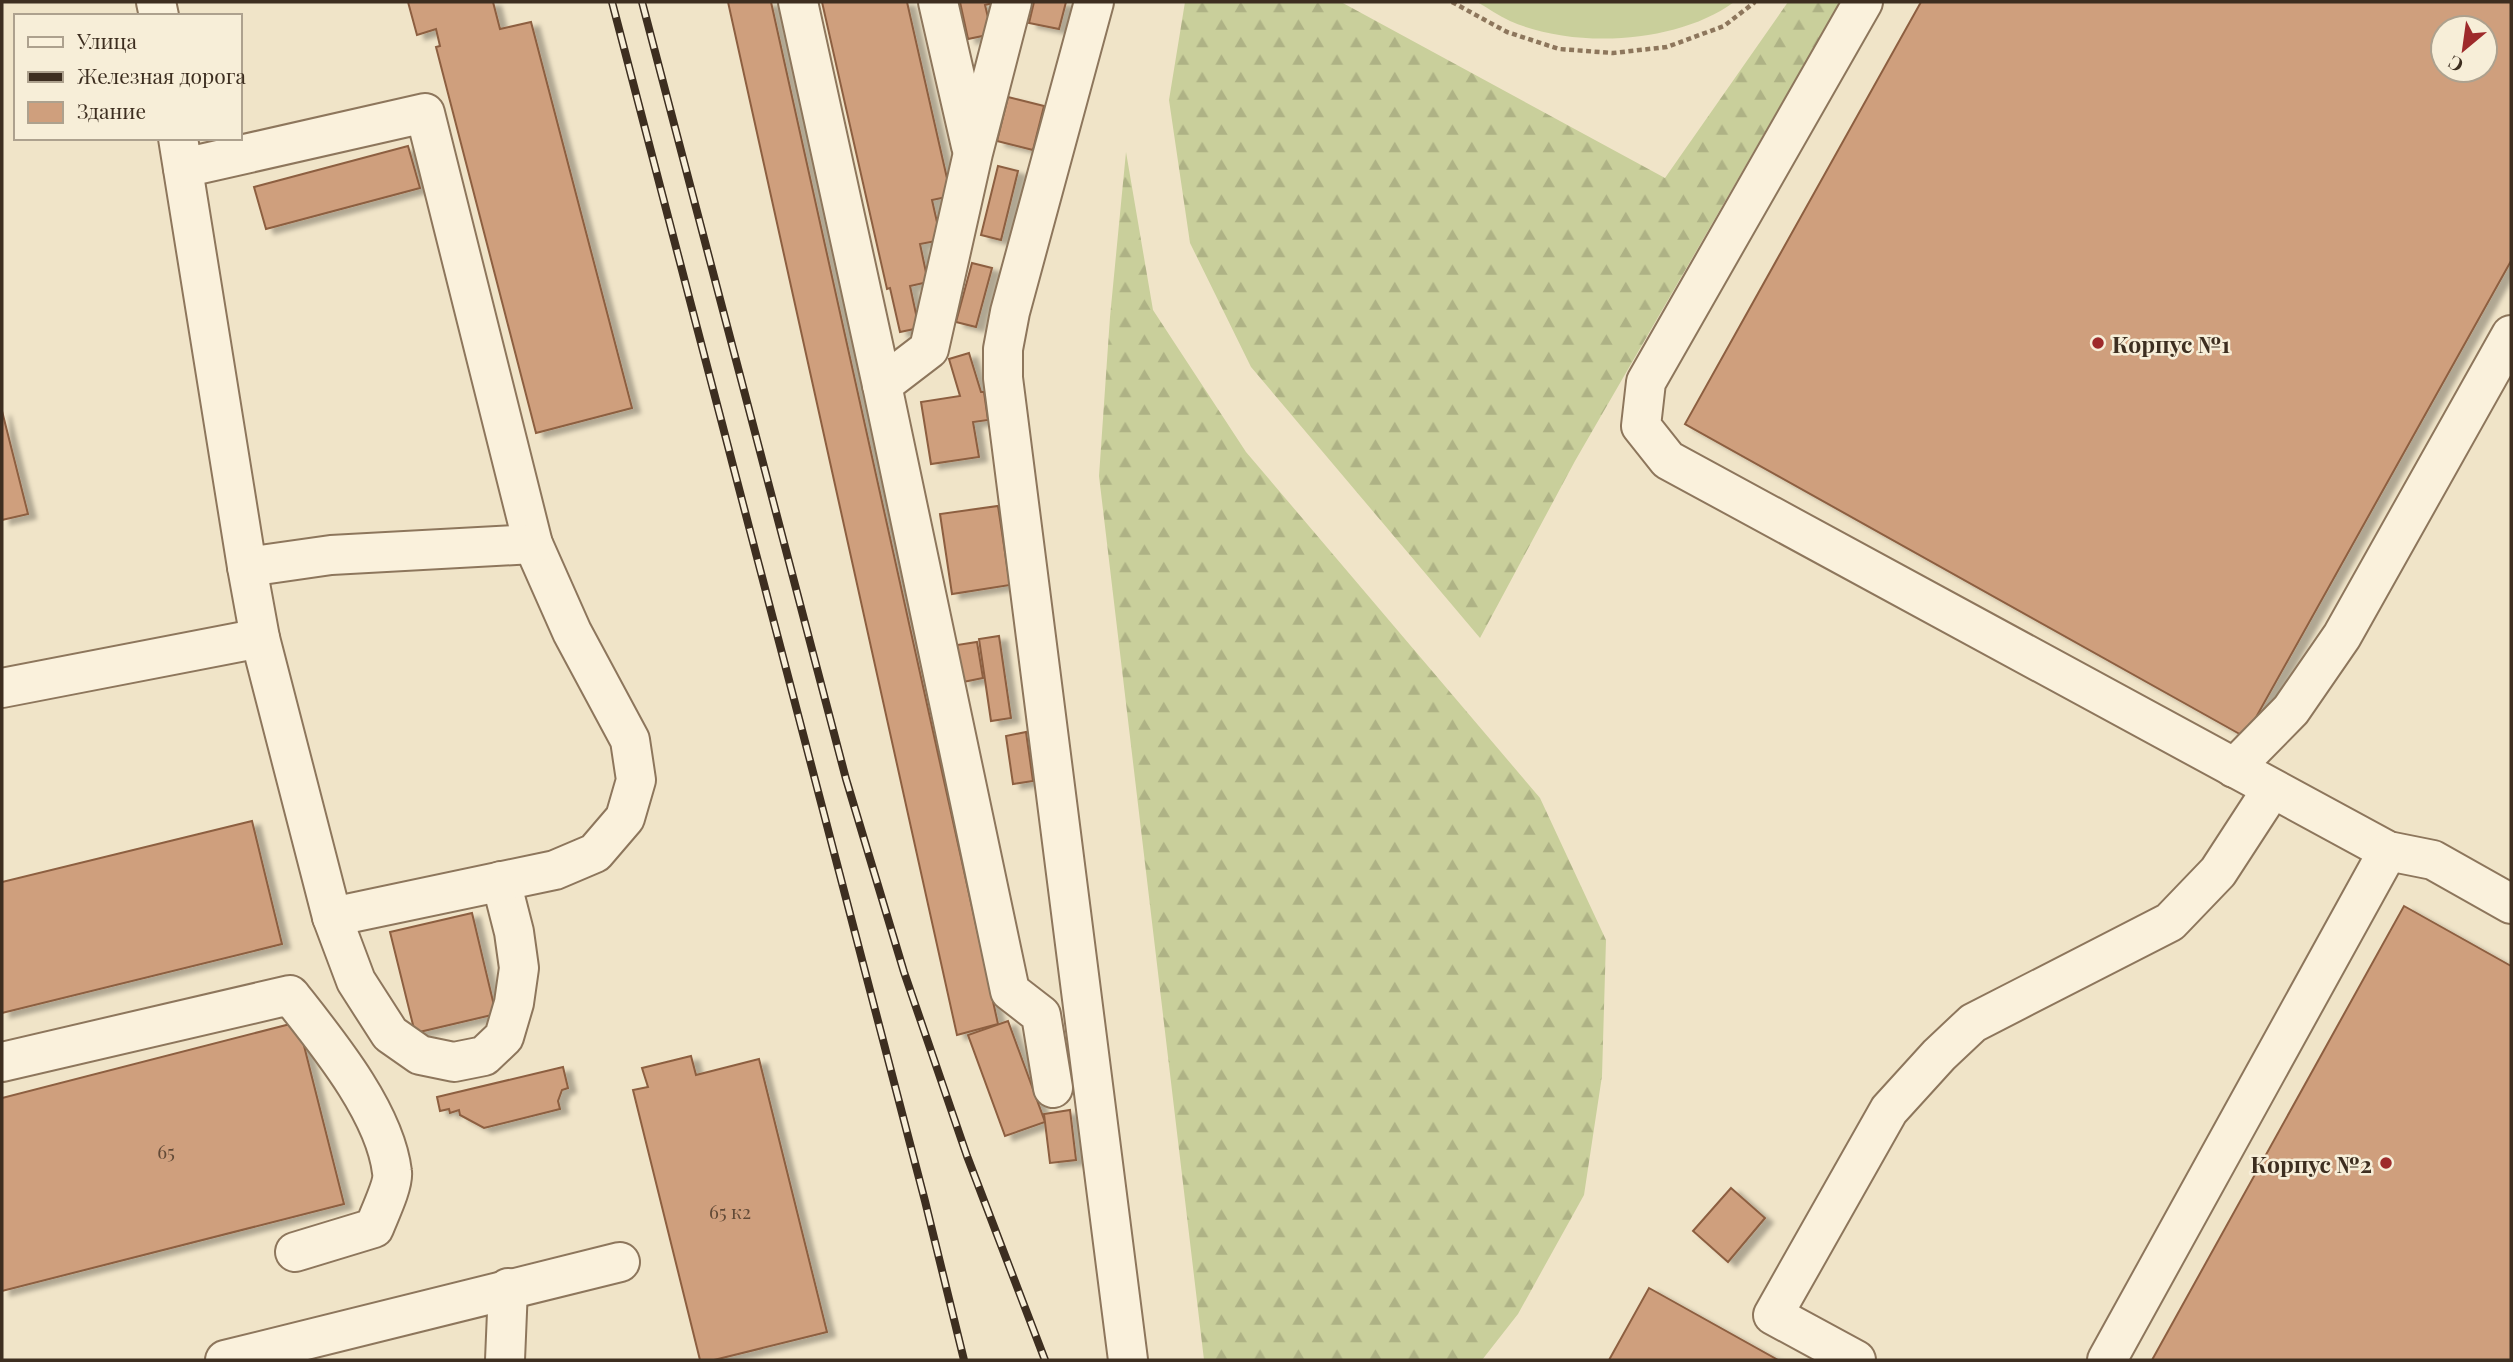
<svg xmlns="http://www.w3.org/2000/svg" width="2513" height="1362" font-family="'Playfair Display',serif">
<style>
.forest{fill:url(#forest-firs)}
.garden{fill:#c9cf9b}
.building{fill:#cf9f7d;stroke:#8d5f41;stroke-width:2;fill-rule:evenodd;filter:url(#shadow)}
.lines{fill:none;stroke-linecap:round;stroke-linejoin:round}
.minor-casing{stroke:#8d765c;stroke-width:42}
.path{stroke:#8d765c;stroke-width:4.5;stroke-dasharray:5 3.5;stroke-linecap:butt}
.minor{stroke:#faf1dc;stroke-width:38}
.rail-casing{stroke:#3d2e20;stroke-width:8}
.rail{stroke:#f7eed8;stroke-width:5;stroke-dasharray:16;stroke-linecap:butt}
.poi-dot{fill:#9e2a2b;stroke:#f7eed8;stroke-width:2.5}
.labels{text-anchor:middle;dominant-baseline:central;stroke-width:5;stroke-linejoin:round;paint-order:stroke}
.number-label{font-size:19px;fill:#624a37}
.poi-label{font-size:23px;font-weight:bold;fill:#3d2e20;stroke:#f7eed8;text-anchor:start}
</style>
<defs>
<pattern id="forest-firs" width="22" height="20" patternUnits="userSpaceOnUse" patternTransform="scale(1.75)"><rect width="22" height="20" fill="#c9cf9b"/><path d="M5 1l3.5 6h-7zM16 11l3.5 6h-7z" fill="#aeb285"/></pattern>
<filter id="shadow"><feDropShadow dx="8" dy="4.5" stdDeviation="2" flood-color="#0004"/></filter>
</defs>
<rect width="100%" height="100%" fill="#f0e4c8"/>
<g class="forest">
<path d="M1185,2H1341L1665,178L1788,2H1840L1575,461L1480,638L1251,367L1190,243L1169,100Z"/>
<path d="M1126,152L1153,310L1246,452L1540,798L1606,940L1602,1076L1584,1195L1518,1314L1482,1360H1204L1099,476L1110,317Z"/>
</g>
<path class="garden" d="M1477,2H1734C1677,44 1574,49 1510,21C1499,16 1488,8 1477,2Z"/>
<g class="building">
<path d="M408,2H493L500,29L531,22L632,408L536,433L436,47L440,46L436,29L417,35Z"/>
<path d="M728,2H771L998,1024L957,1035Z"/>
<path d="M822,2H907L951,196L932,200L941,240L920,244L928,282L910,286L919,328L900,332L890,288L887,289Z"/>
<path d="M960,2H997L985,5L992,34L968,39Z"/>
<path d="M1034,2H1066L1059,29L1029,23Z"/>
<path d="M1921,2H2511V261L2245,737L1685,424ZM2443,28H2485V70H2443Z"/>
<path d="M1008,97L1044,106L1033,150L997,141Z"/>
<path d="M408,146L420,188L266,229L254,187Z"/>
<path d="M998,166L1018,171L1001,240L981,235Z"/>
<path d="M972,263L992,268L976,327L956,322Z"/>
<path d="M969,353L981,392H984L988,420L973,422L979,457L931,464L921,402L960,396L949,359Z"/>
<path d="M2,411L28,514L2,520Z"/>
<path d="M998,506L1010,585L952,594L940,514Z"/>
<path d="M999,636L1011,718L991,721L979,639Z"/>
<path d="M977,642L983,678L963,682L957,645Z"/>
<path d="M1026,732L1033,781L1013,784L1006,736Z"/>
<path d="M252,821L282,944L2,1013V882Z"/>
<path d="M2404,906L2511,966V1360H2152Z"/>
<path d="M472,913L496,1014L415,1033L390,932Z"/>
<path d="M1008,1021L1045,1122L1005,1136L968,1035Z"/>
<path d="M298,1022L344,1204L2,1291V1098Z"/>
<path d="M691,1056L696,1075L759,1059L827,1332L714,1360H700L633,1090L648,1087L642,1068Z"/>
<path d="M563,1067L568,1088L562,1090L558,1101L560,1109L484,1128L460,1115L459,1110L450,1113L449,1109L440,1111L437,1097Z"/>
<path d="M1070,1110L1076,1160L1050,1163L1044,1114Z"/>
<path d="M1731,1188L1765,1218L1728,1262L1693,1231Z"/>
<path d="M1649,1288L1778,1360H1609Z"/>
</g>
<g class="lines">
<g class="minor-casing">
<g id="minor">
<path d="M156,2L159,16"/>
<path d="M798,2L882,385"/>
<path d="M938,2L971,146"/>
<path d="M1012,2L973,153L929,349L882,385L1010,991L1041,1015L1053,1088"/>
<path d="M1094,2L1010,312L1003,349V378L1128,1360"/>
<path d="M1863,2L1646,382L1641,426L1668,460L2388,851L2433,860L2511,904"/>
<path d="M178,138L247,567L260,638L332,917L356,981L390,1034L420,1055L454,1062L484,1056L504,1037L514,1003L519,968L514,932L501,881"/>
<path d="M183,168L425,113L533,544L572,632L630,740L636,780L625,818L595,853L555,870L332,917"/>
<path d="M247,567L331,555L533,544"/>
<path d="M2,688L260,638"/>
<path d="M2234,768L2291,710L2342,636L2511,335"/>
<path d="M2,1062L290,995C327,1042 385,1112 392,1172C394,1184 379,1215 374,1228L295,1252"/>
<path d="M225,1360L620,1262"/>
<path d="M505,1360L508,1288"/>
<path d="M1856,1360L1773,1315L1889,1110L1939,1055L1973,1023L2170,922L2218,872L2272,789"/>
<path d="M2107,1360L2388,851"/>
</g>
</g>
<path class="path" d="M1452,2L1507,32L1559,49L1613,53L1667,47L1724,26L1755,2"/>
<use href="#minor" class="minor"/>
<g class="rail-casing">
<g id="rail">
<path d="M612,2L925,1201L964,1360"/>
<path d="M642,2L846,779L904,972L967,1156L1045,1360"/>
</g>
</g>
<use href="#rail" class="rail"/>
</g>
<g class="poi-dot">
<circle cx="2098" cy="343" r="7"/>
<circle cx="2386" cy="1163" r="7"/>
</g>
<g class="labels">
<g class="number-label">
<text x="166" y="1151">65</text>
<text x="730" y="1211">65 к2</text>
</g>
<g class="poi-label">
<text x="2112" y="343">Корпус №1</text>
<text x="2372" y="1163" text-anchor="end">Корпус №2</text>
</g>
</g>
<rect width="2513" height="1362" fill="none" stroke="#3d2e20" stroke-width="7"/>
<rect x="14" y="14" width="228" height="126" fill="#f7eed8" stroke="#ada18e" stroke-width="2"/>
<rect x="28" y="37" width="35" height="10" fill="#faf1dc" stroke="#ada18e" stroke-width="2"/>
<text x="77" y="49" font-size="21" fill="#3d2e20">Улица</text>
<rect x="28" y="72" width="35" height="10" fill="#3d2e20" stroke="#ada18e" stroke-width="2"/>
<text x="77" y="84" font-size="21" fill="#3d2e20">Железная дорога</text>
<rect x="28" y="102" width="35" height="21" fill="#cf9f7d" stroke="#ada18e" stroke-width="2"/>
<text x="77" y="119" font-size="21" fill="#3d2e20">Здание</text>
<g transform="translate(2464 49) rotate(209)"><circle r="33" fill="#f7eed8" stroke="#ada18e" stroke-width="2"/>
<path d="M0-5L12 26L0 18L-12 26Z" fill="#9e2a2b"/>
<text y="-10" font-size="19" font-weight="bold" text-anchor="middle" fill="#3d2e20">С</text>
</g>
</svg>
